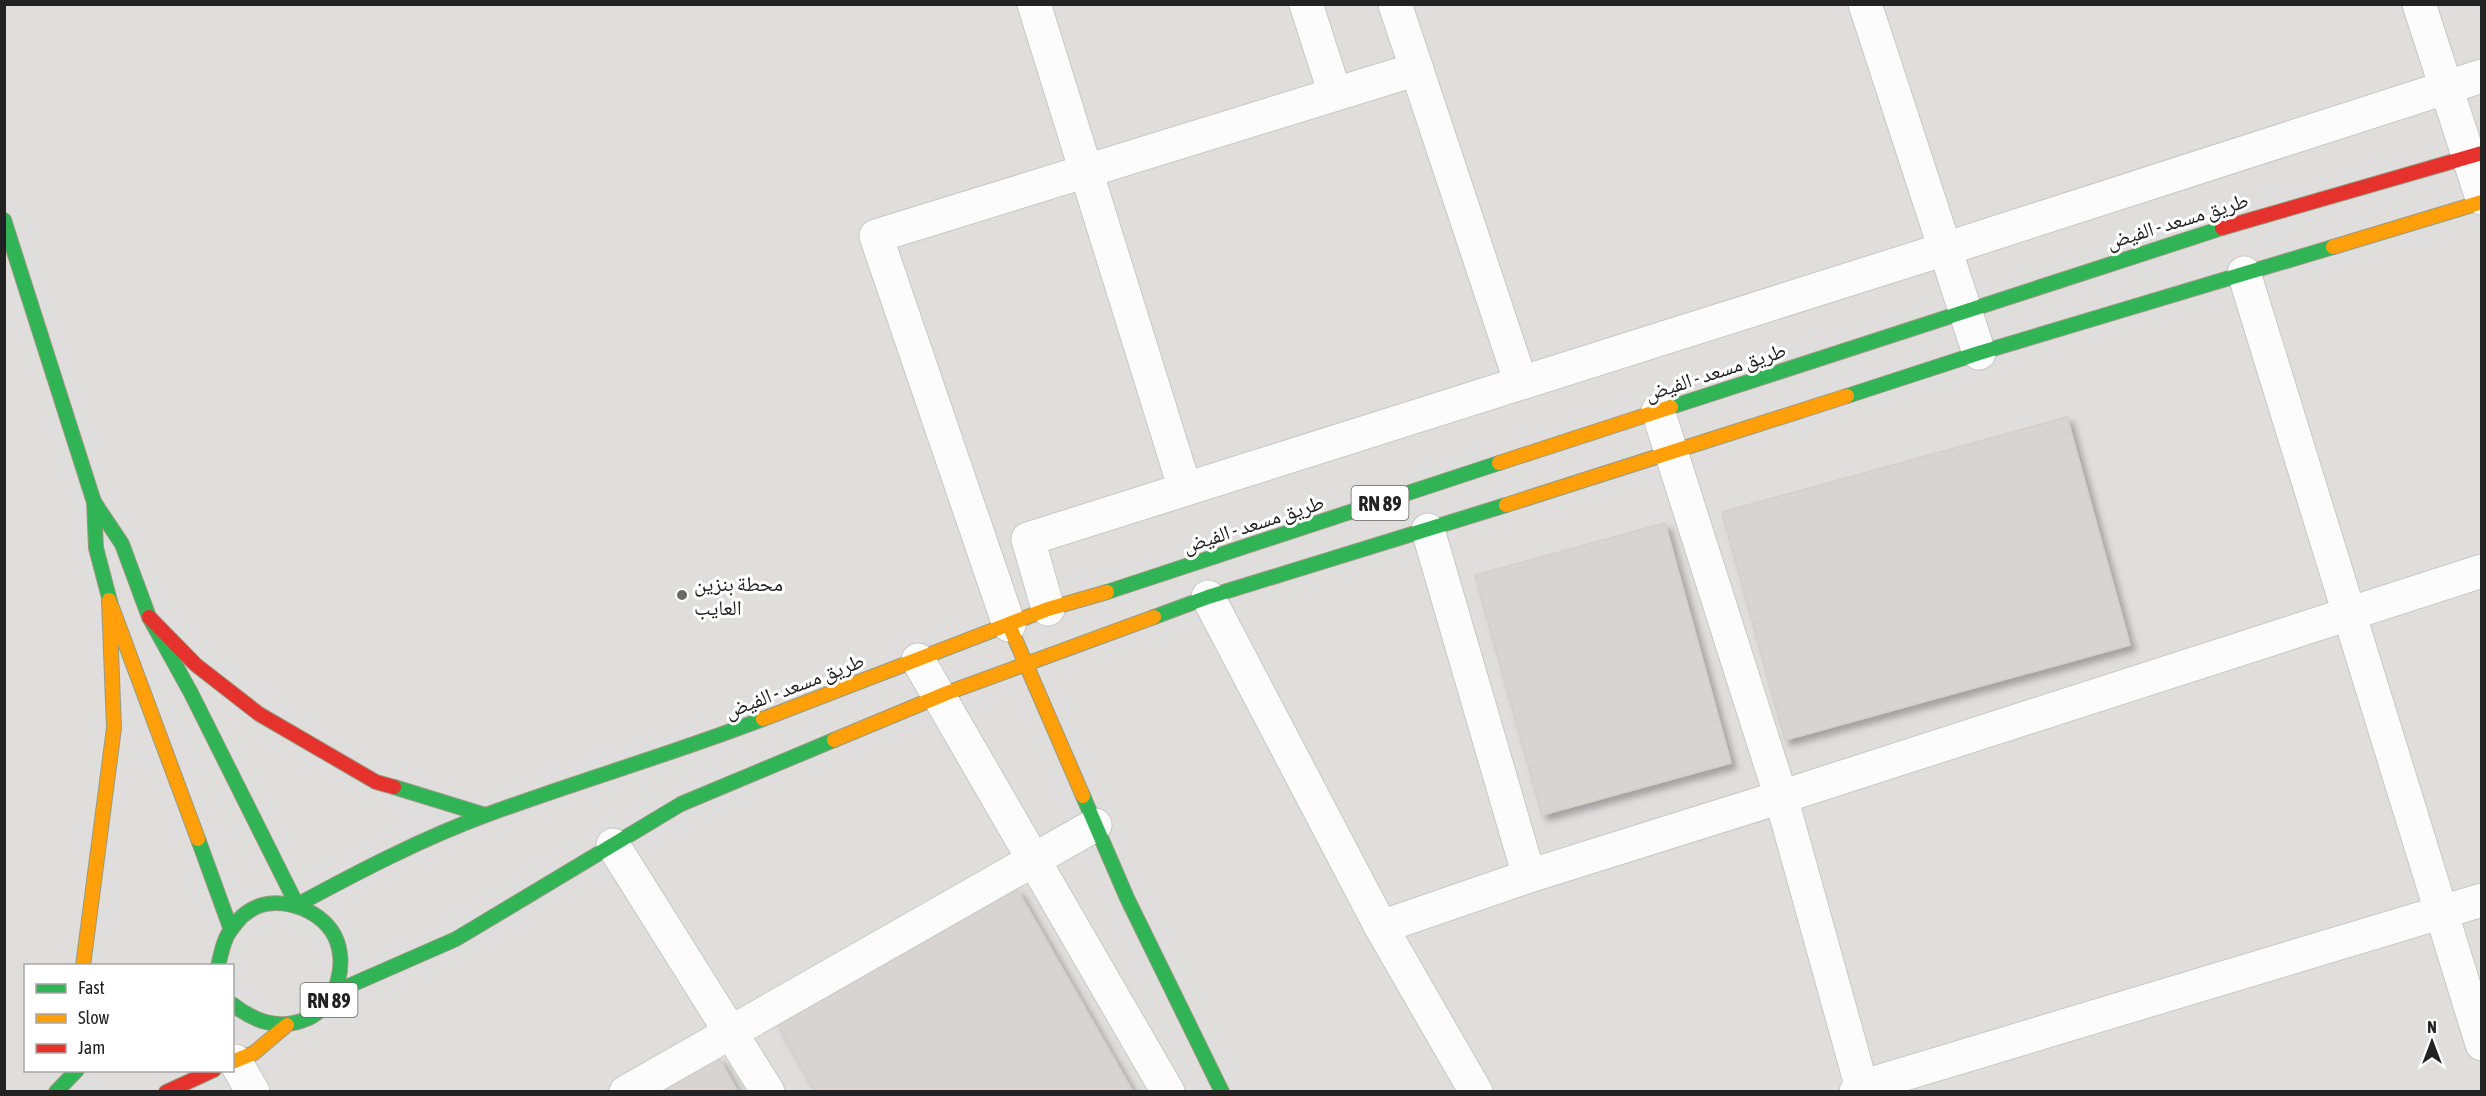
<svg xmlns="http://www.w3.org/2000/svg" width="2486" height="1096" font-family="'Asap Condensed','Noto Naskh Arabic',sans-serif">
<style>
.residential{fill:#dfdedc;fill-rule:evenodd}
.building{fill:#d7d4d2;stroke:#d3d0cc;stroke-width:1.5;filter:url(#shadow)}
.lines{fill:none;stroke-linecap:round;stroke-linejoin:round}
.street-casing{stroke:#c9c8c7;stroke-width:35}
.fast-casing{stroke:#999a82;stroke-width:16}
.slow-casing{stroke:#999a82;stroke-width:16}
.jam-casing{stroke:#999a82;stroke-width:16}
.street{stroke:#fdfcfc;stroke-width:33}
.fast{stroke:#30b455;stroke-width:14}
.slow{stroke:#ff9f0a;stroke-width:14}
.jam{stroke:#e5322d;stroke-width:14}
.poi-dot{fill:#6a6968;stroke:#fff;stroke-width:2}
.labels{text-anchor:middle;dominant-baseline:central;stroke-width:6;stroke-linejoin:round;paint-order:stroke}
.shield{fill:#fff;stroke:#646464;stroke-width:1.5}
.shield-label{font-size:20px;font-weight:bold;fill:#222}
.street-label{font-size:21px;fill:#222;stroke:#fff}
.poi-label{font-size:21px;fill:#222;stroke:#fff;text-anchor:start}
</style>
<defs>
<filter id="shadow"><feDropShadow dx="5.5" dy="5.5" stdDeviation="3" flood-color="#0004"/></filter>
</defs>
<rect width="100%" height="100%" fill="#f0eeeb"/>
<path class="residential" d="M5,5H2481V1091L5,1092ZM26,966H232V1070H26Z"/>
<g class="building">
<path d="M2067,417L2130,645L1785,740L1722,512Z"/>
<path d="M1665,523L1731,763L1542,815L1475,575Z"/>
<path d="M1017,889L1133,1092H816L778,1025Z"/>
<path d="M719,1058L738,1092H660Z"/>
</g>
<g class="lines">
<g class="street-casing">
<g id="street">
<path d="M1034,4L1185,489"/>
<path d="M1306,4L1335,94"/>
<path d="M1395,4L1521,383"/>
<path d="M1865,4L1979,353"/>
<path d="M2419,4L2482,198"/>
<path d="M2244,273L2482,1044"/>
<path d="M1658,411L1781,797L1863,1092"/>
<path d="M1428,530L1529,876"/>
<path d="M1208,597L1381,927L1529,876L1781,797L2482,571"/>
<path d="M1048,609L1028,539L1945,249L2482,76"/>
<path d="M1009,625L876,236L1417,69"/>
<path d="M918,660L1168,1092"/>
<path d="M613,845L768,1092"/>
<path d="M1381,927L1476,1092"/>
<path d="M235,1061L253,1092"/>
<path d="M626,1092L1095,825"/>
<path d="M1856,1092L1861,1087L2482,900"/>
</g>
</g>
<g class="fast-casing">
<g id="fast">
<path d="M4,220L94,502L96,548L111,605"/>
<path d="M1847,396L1979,353L2333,247"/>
<path d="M1671,407L2222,228"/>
<path d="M94,502L122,544L149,617L191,693L297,905"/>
<path d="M1107,592L1499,463"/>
<path d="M1154,617L1208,597L1506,505"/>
<path d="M394,787L485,815"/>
<path d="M1083,796L1127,898L1222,1092"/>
<path d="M198,839L230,927"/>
<path d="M297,905C358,872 421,839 486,815C578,781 672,754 763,719"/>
<path d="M218,966C221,955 223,940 230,931C234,926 239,918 245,914C270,893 313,905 331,930C351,958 338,1008 304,1020C277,1030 254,1021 232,1004"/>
<path d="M335,992L456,939L681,804L834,740"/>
<path d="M56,1092L77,1070"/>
</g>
</g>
<g class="slow-casing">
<g id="slow">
<path d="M2333,247L2482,202"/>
<path d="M1499,463L1671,407"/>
<path d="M1506,505L1847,396"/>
<path d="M111,605L198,839"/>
<path d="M1009,625L1083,796"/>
<path d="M763,719L1048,609L1107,592"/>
<path d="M834,740L947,693L1154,617"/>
<path d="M83,966L114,728L109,600"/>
<path d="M232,1062L254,1053L287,1025"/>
</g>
</g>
<g class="jam-casing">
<g id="jam">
<path d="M2222,228L2482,153"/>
<path d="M149,617L196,665L259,714L376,782L394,787"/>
<path d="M166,1092L214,1070"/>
</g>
</g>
<use href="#street" class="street"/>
<use href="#fast" class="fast"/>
<use href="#slow" class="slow"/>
<use href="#jam" class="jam"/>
</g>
<circle class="poi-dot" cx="682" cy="595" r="6"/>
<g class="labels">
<g class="shield">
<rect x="1351.5" y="486" width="57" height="34" rx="4.5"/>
<rect x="300.5" y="983" width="57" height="34" rx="4.5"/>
</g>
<g class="shield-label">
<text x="1380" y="503">RN 89</text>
<text x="329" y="1000">RN 89</text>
</g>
<g class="street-label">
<text transform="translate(2177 220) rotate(-17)">طريق مسعد - الفيض</text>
<text transform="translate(1715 371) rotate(-18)">طريق مسعد - الفيض</text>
<text transform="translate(1253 523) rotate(-18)">طريق مسعد - الفيض</text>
<text transform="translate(794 685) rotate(-21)">طريق مسعد - الفيض</text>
</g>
<g class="poi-label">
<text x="694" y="583">محطة بنزين<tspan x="694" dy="24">العايب</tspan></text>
</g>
</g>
<rect width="2486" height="1096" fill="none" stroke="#222222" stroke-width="12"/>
<rect x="24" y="964" width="210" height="108" fill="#ffffff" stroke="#a7a7a7" stroke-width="1.5"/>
<rect x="36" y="984" width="30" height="9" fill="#30b455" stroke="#a7a7a7" stroke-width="1.5"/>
<text x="78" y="994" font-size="18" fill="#222222">Fast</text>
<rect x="36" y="1014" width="30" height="9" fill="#ff9f0a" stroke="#a7a7a7" stroke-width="1.5"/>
<text x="78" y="1024" font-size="18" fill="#222222">Slow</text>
<rect x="36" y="1044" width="30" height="9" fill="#e5322d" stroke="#a7a7a7" stroke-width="1.5"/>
<text x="78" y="1054" font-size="18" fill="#222222">Jam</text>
<g transform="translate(2432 1042)" stroke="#ffffff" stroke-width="4.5" paint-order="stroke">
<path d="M0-4.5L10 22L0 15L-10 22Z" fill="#222222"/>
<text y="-9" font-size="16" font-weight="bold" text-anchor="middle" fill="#222222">N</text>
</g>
</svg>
